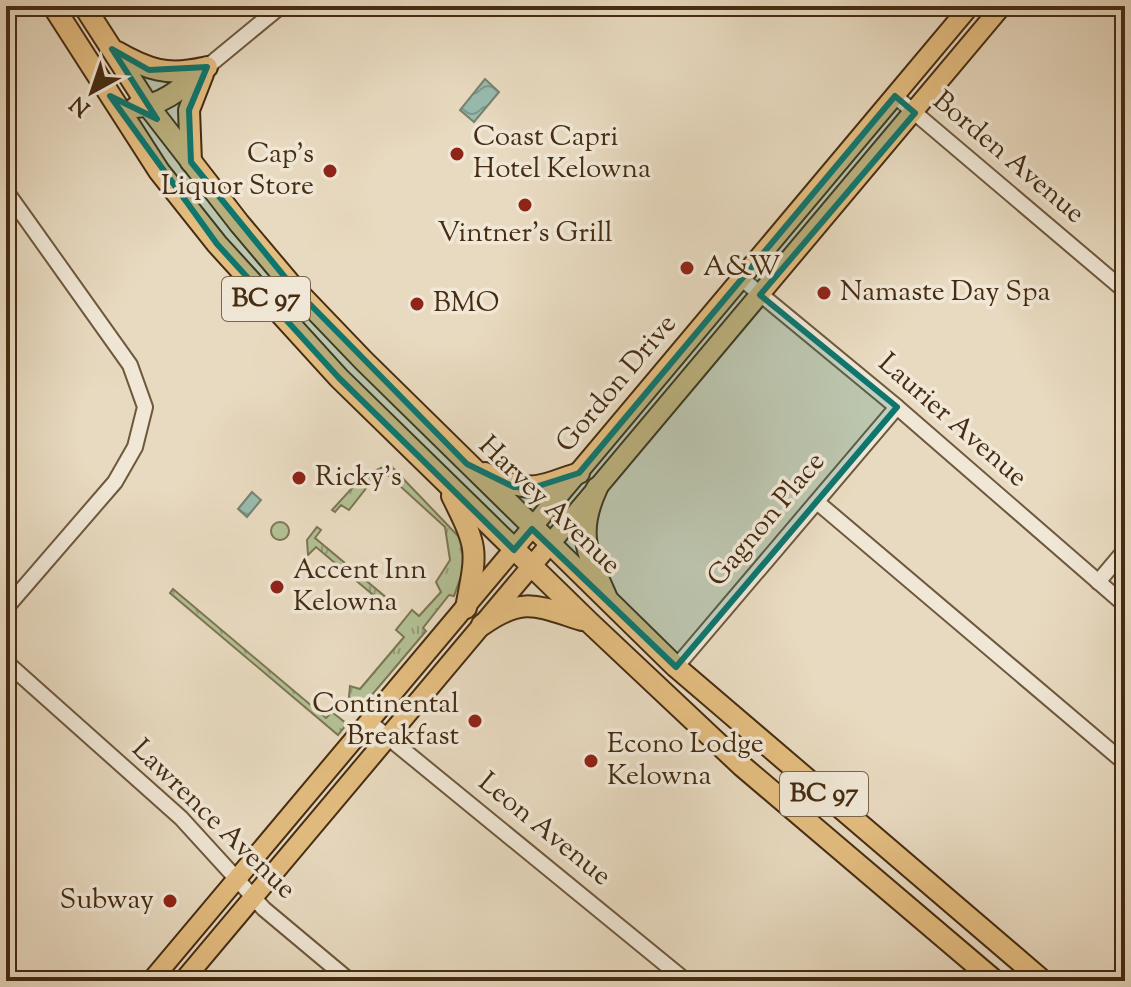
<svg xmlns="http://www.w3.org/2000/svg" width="1131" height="987" font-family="'Sorts Mill Goudy',serif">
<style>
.grass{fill:url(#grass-tufts);stroke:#7c7653;stroke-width:2}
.water{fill:url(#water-waves);stroke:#778270;stroke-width:2}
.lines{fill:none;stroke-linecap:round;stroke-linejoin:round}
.minor-casing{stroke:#6e583d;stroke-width:18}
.major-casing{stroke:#462c11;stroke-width:22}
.highway-casing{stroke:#462c11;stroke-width:24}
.minor{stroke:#f0e7d6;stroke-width:14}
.major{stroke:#e4bd80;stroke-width:18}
.highway{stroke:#e4bd80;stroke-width:20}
.marked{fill:#0f766e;fill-opacity:0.2;stroke:#0f766e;stroke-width:6;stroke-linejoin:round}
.poi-dot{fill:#8f2418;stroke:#f0e7d6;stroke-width:3}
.labels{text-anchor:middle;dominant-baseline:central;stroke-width:7;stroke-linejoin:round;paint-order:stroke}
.shield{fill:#f0e7d6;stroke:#79644c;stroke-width:2}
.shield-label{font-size:26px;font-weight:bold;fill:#462c11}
.poi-label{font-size:28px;fill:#462c11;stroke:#f0e7d6;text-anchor:start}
.street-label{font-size:28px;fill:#462c11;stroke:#f0e7d6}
</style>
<defs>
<pattern id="grass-tufts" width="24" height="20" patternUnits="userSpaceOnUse" patternTransform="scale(2)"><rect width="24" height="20" fill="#b3c095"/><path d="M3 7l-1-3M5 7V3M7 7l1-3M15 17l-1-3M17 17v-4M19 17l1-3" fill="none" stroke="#939c78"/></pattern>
<pattern id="water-waves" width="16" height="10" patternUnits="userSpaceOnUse" patternTransform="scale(2)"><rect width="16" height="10" fill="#98bbaf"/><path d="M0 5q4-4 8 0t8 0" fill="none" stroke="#7e988d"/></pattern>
</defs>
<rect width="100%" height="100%" fill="#e8dac0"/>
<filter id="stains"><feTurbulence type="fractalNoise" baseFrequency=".0025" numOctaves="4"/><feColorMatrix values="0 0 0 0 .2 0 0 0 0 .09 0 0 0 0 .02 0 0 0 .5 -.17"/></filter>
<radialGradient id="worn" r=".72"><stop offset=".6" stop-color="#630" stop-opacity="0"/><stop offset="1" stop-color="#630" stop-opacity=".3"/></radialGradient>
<g class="grass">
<path d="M385,466H391L461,539L467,559L454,596L449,595L423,628L426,631L360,709L349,697L350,686L360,689L404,637L396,630L412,610L419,616L441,592L436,582L450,560L445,527L388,475L375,477L349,510L341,505L335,512L332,510L362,477Z"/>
<circle cx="280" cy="531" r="9"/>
<path d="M317,527L321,530L315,538L394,604L390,609L316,547L308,555L307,540Z"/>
<path d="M173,589L326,718L332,712L347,724L338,735L170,593Z"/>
</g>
<g class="water">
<path d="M485,79L499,92L474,122L460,110Z"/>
<path d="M252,492L261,500L247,517L238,509Z"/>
</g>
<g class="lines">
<g class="minor-casing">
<g id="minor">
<path d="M207,67L281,6"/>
<path d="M895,96L1125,291"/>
<path d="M6,191L130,365L145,407L135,447L115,482L6,608"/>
<path d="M742,279L897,407L1125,605"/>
<path d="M817,502L1125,763"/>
<path d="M1098,582L1125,550"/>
<path d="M6,662L181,818L264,909L350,981"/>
<path d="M676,667L897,407"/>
<path d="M368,721L686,981"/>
</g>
</g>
<g class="major-casing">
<g id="major">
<path d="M151,981L970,6"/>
<path d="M183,981L1002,6"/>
</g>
</g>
<g class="highway-casing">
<g id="highway">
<path d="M53,6L159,171L217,244L339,378L589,622L742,766L995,981"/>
<path d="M84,6L149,107L239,223L293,287L364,361L676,667L1043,981"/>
<path d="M117,52C148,70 168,76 203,68"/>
<path d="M136,107C164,106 186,84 207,67"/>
<path d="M191,162L189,110L203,74"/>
<path d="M485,473C528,494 535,488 579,473"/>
<path d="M597,488C576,533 587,553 606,596"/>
<path d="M452,496C479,550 477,550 466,608"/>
<path d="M482,625C523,596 537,606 582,620"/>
</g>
</g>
<use href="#minor" class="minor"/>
<use href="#major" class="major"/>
<use href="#highway" class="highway"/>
</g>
<path class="marked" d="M112,49L149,70L207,67L189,110L191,162L293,287L467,464L514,487L532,488L579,473L895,96L915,113L760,295L897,407L676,667L532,529L514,550L339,378L217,244L110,96L157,119Z"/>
<g class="poi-dot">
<circle cx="457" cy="154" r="8"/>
<circle cx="330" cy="171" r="8"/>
<circle cx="525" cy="205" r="8"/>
<circle cx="687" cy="268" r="8"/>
<circle cx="824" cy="293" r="8"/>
<circle cx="417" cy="304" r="8"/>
<circle cx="299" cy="478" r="8"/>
<circle cx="277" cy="587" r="8"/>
<circle cx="475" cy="721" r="8"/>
<circle cx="591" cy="761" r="8"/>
<circle cx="170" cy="901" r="8"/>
</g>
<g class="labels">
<g class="shield">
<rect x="222" y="277" width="88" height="44" rx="6"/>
<rect x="780" y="772" width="88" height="44" rx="6"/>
</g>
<g class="shield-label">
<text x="266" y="299">BC 97</text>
<text x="824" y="794">BC 97</text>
</g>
<g class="poi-label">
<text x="473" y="138">Coast Capri<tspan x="473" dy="32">Hotel Kelowna</tspan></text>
<text x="314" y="155" text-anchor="end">Cap's<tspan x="314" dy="32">Liquor Store</tspan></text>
<text x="525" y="234" text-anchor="middle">Vintner's Grill</text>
<text x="703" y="268">A&amp;W</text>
<text x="840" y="293">Namaste Day Spa</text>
<text x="433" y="304">BMO</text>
<text x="315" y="478">Ricky's</text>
<text x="293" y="571">Accent Inn<tspan x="293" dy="32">Kelowna</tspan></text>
<text x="459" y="705" text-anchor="end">Continental<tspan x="459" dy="32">Breakfast</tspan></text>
<text x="607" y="745">Econo Lodge<tspan x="607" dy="32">Kelowna</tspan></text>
<text x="154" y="901" text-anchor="end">Subway</text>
</g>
<g class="street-label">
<text transform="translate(1008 158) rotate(40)">Borden Avenue</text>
<text transform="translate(617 384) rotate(-50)">Gordon Drive</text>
<text transform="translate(952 421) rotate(41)">Laurier Avenue</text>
<text transform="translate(549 506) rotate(44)">Harvey Avenue</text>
<text transform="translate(767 520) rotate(-50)">Gagnon Place</text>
<text transform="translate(213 820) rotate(44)">Lawrence Avenue</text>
<text transform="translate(544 830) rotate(39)">Leon Avenue</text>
</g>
</g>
<rect width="1131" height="987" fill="none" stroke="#e8dac0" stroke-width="32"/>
<rect x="8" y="8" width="1115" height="971" fill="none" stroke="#462c11" stroke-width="4"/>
<rect x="16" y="16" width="1099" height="955" fill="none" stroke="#462c11" stroke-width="2"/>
<g transform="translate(92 92) rotate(220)" stroke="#f0e7d6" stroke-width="6" paint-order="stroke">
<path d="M0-6L14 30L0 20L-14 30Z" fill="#462c11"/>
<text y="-12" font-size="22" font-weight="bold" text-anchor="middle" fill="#462c11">N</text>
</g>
<rect width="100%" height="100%" filter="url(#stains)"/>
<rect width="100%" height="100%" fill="url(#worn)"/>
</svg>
